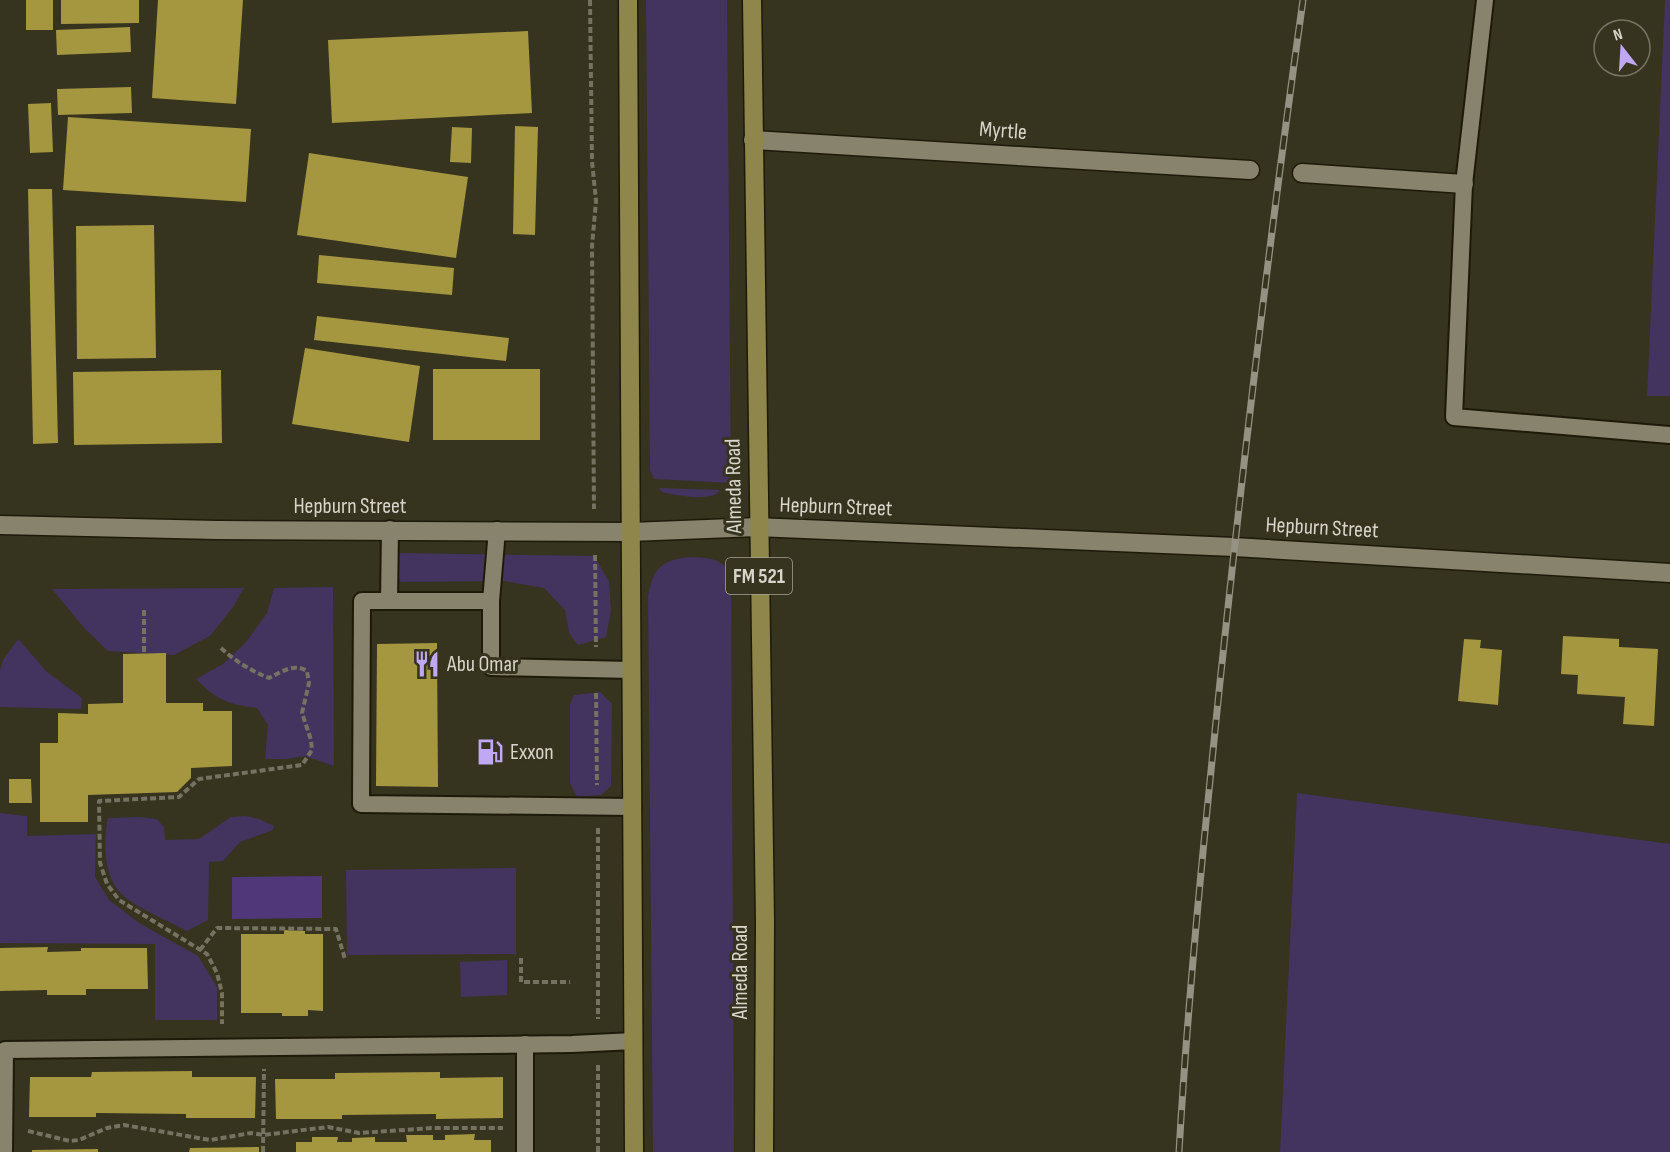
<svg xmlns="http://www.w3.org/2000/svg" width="1670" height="1152" font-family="'Sofia Sans Condensed',sans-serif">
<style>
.green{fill:#42345f}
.water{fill:#4f3779}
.building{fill:#a59640}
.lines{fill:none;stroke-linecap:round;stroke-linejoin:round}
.lane-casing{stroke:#1e1a08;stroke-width:20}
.street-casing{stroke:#1e1a08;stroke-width:21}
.secondary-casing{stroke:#1e1a08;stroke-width:21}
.primary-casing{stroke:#1e1a08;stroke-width:21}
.path{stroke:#757261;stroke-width:4;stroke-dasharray:6 3;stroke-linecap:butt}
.lane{stroke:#87836d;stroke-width:16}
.street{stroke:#87836d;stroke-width:18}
.secondary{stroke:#87836d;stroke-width:18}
.primary{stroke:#8f864b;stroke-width:18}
.rail-casing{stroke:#959283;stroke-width:7}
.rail{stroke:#36331f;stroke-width:4.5;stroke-dasharray:14;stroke-linecap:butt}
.labels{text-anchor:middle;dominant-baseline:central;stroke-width:6;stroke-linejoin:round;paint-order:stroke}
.shield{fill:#36331f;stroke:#a7a597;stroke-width:1.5}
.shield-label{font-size:21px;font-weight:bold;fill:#d8d6ca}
.street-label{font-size:22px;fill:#d8d6ca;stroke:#36331f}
.poi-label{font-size:22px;fill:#d8d6ca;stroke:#36331f;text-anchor:start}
</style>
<rect width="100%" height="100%" fill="#36331f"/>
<g class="green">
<path d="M646,0H727L731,483L654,479L650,470Z"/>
<path d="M1665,0H1670V396H1647Z"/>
<path d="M659,488L720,490C712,503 675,495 662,492Z"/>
<path d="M397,553L594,556L609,581L611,611L606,637L578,645L569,633L565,610L544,588L504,581L401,582L397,575Z"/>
<path d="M689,557C707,558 721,557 731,574L734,1152H653L648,596C653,569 661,560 689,557Z"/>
<path d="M333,587L334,766L305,756L287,759H265L268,725L257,708C228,704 218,701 196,679L223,664L246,642L267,613L274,588Z"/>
<path d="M244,588L233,607L210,636L174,655L108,651L85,629L52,589Z"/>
<path d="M18,639L47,672L82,698L81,709L0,707V670L3,660Z"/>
<path d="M600,692L612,704L611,786L601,795L577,797L570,783V704L574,695Z"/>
<path d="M1297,793L1670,844V1152H1280Z"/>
<path d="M0,813L27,816V836L96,834L95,877L109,900L139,923L198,956L217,987V1020H155V944L0,943Z"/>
<path d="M246,816L259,819L274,826L273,830L240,842L223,861L209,862L208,920L187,931C169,921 141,910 125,897C103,880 103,843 108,818L140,817L157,819L164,827L165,840L199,839L231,817Z"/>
<path d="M516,868V954L347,955L346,870Z"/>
<path d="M507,960V995L461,997L460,962Z"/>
</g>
<path class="water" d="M322,876V918L232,919V877Z"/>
<g class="building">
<rect x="26" y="0" width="27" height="30"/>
<path d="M61,0H139V23L61,24Z"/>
<path d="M158,0H243L236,104L152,98Z"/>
<path d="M130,27L131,52L57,55L56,30Z"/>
<path d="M528,31L532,113L332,123L328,40Z"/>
<path d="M131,87L132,113L58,115L57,89Z"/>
<path d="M51,103L53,152L30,153L28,104Z"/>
<path d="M68,117L251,129L246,202L63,190Z"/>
<path d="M515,126L538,127L535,235L513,234Z"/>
<path d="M452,127L472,128L471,163L450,162Z"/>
<path d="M309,153L468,177L456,258L297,235Z"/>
<path d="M28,189H52L58,443L33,444Z"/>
<path d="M154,225L156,358L77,359L76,226Z"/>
<path d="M319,255L454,268L452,295L317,283Z"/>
<path d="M317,316L509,338L506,361L314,340Z"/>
<path d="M305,348L420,366L409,442L292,424Z"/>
<rect x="433" y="369" width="107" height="71"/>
<path d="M221,370L222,443L74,445L73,372Z"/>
<path d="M1563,636L1619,639V647L1658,649L1654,726L1623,724L1625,697L1577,694L1578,675L1561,674Z"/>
<path d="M1464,639L1481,640L1480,648L1502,650L1498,705L1458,701Z"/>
<path d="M437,643L438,787L376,786L377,644Z"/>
<path d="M166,653V703H203V711H232V766L191,768V778L177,792L88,795V822H40V743H58V713L88,714V704L123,703V654Z"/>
<path d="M9,779H31L32,803H9Z"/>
<path d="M284,930L305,931V934H323V1011L308,1010V1016H282V1013H241V934H284Z"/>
<path d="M48,947L47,952L81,951V948H147L148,989H86V995H47V990L0,991V948Z"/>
<path d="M192,1071V1077H256L255,1118H186V1114L96,1113V1117H29L30,1077H91L92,1072Z"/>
<path d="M440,1072V1078L503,1077V1118L436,1119V1114L342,1115V1119H276L275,1079H335V1073Z"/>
<path d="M475,1134L474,1140H491V1152H296V1142H312V1137H338L337,1142H352V1138L375,1137V1142H407L406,1135H433V1140H445V1135Z"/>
<path d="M259,1147V1152H189L190,1148Z"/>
<path d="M98,1149V1152H32V1150Z"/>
</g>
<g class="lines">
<g class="lane-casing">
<g id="lane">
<path d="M1485,0L1464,184L1454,417L1670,435"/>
<path d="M390,529L389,601H491V667L631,670"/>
<path d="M389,601H362L361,804L633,807"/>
<path d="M491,601L497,530"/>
<path d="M525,1044V1152"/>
<path d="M4,1152L5,1050L572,1044L634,1041"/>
</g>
</g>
<g class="street-casing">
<g id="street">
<path d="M753,140L1250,170"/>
<path d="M1302,173L1464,184"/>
</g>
</g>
<g class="secondary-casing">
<path id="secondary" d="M0,525L217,530L630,532L758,527L1234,547L1670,573"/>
</g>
<g class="primary-casing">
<g id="primary">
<path d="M628,0L634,1152"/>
<path d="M752,0L765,922L764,1152"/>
</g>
</g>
<g class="path">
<path d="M590,0L592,161L596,201L592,246L594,509"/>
<path d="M595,555L596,647"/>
<path d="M144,610V653"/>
<path d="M221,648C235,661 251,671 269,678C283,671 294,663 307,671L309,683L302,713L311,740L312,750L302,765L199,779L179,797L99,801L100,863L107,884L119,900L207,954L217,973L222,993V1024"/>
<path d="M596,693L597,785"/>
<path d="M598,828V1019"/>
<path d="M200,950L217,928L336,929L345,959"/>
<path d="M521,958V982H570"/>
<path d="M28,1131L70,1141L79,1140L107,1128L124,1125L210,1140L251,1133L263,1135L328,1127L359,1133L433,1128H503"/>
<path d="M263,1152L264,1069"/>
<path d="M598,1152V1065"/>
</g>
<use href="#lane" class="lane"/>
<use href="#street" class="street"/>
<use href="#secondary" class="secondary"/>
<use href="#primary" class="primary"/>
<g class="rail-casing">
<path id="rail" d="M1179,1152C1188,995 1204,839 1220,682C1244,454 1271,227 1303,0"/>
</g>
<use href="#rail" class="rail"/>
</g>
<defs>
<g id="restaurant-bare" transform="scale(2.07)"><path d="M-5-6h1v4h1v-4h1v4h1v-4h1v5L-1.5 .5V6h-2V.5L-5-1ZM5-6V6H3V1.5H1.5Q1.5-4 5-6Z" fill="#c0a8f4" stroke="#36331f" stroke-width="2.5" paint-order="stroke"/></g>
<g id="fuel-bare" transform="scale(2.07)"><path d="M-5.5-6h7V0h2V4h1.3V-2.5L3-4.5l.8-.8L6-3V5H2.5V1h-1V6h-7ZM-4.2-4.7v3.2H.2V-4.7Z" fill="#c0a8f4" stroke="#36331f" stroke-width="2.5" paint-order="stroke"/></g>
</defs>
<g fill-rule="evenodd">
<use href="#restaurant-bare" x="427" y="664"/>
<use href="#fuel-bare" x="490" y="752"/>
</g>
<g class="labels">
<rect class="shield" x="726" y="558" width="66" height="36" rx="4.5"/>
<g class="shield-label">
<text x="759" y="576">FM 521</text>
</g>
<g class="street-label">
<text transform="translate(1003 131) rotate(4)">Myrtle</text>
<text transform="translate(734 486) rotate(-91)">Almeda Road</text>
<text x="350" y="506">Hepburn Street</text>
<text transform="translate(836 507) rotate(2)">Hepburn Street</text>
<text transform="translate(1322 528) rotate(3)">Hepburn Street</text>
<text transform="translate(740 972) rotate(-90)">Almeda Road</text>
</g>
<g class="poi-label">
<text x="447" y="664">Abu Omar</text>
<text x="510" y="752">Exxon</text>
</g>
</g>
<g transform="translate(1622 48) rotate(343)"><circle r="28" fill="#36331f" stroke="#777463" stroke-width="1.5"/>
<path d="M0-4.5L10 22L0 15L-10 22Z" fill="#c0a8f4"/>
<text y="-9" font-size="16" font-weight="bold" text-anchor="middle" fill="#d8d6ca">N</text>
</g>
</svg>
